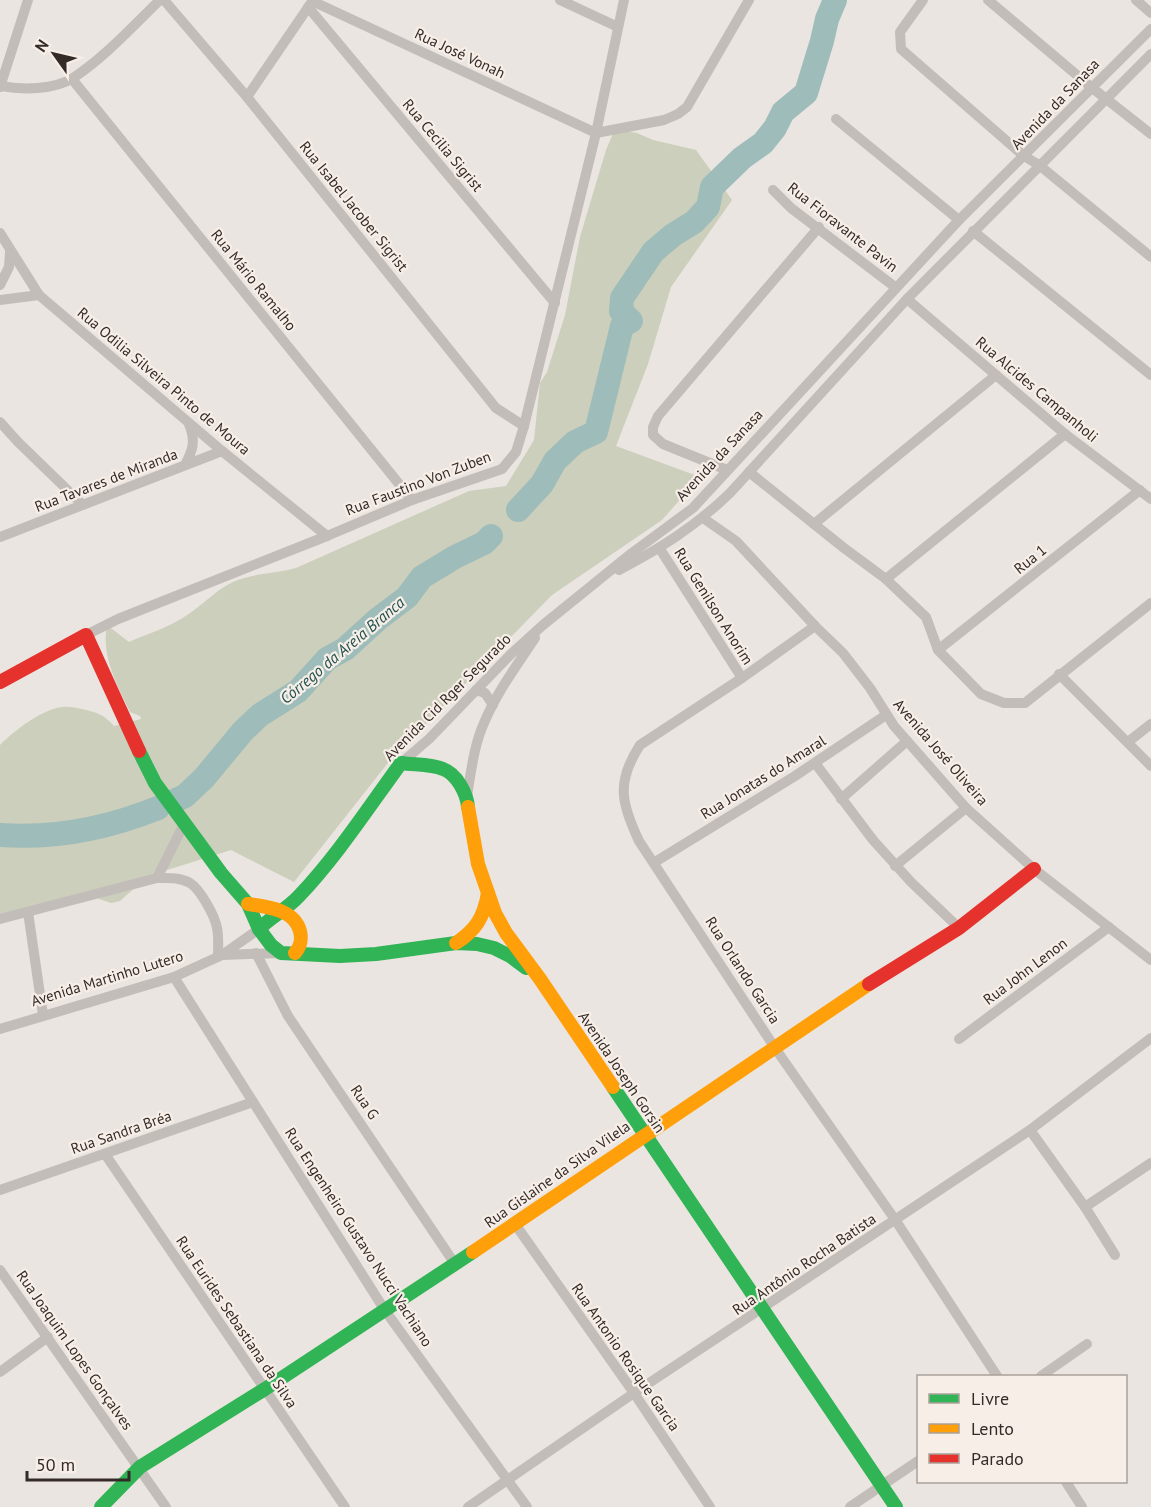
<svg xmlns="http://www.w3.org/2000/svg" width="1151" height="1507" font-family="'PT Sans',sans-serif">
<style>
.green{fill:#cccfbb}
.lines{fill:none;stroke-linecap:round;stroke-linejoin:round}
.river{stroke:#9ebcba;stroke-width:24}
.street{stroke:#c3bdb9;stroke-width:10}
.fast{stroke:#30b455;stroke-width:14}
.slow{stroke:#ff9f0a;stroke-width:14}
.jam{stroke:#e5322d;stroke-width:14}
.labels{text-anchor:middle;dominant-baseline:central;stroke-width:4.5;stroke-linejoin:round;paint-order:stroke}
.street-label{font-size:15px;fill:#342b28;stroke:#f7efe7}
.water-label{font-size:16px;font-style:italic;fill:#215151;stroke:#f7efe7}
</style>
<rect width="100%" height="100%" fill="#eae5e0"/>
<path class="green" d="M615,129L637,133L653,140L696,150L732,200L671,287L648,364L616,446L700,477L662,520L552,595L387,764L294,882L231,850L148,876L120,901L111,903L99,899L92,891L0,914V745C15,730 42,709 63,707C69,706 76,708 82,709C96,712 105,715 114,726L141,719L140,716L130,712C117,684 101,657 107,625L129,642C147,634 167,628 184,617C201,607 214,591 233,582C253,573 275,574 296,568L469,491L506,486L534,440L540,383L547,372L565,315L580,237L606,150Z"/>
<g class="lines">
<g class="river">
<path d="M518,510L542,484L555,461L575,442L596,432L622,326L631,321L621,311L622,298L653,252L673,235L694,222L708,207L712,187L742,158L763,143L775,128L783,112L806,93L822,41L827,19L835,0"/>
<path d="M176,800L185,796L204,778L243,731L260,715L298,691L327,659L345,649L378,619L407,597L422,577L455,557L484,543L491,536"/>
<path d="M0,835C53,839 108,828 158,808"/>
</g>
<g class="street">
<path d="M164,0L247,97L496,408L524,426"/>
<path d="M560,0L618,27"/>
<path d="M923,0L900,32L901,49L1024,156L1039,165L1151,257"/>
<path d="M988,0L1091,87L1151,134"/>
<path d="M1136,0L1151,13"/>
<path d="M312,1L596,133L664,120L678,114L687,107L749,0"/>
<path d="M308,7L555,303"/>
<path d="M72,79L412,500"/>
<path d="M0,86C22,90 54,90 73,78C104,58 133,26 160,0"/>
<path d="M0,87L28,0"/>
<path d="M247,97L311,3"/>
<path d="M836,119L959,220"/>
<path d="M773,190L791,208L895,287"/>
<path d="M973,231L1151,375"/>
<path d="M0,233L39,295L222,451L327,536"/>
<path d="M0,285L9,267L10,252"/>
<path d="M907,299L1065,434L1151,499"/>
<path d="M0,300L39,295"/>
<path d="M0,422L18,442L83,505"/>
<path d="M185,465C193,450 196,441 189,424"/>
<path d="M727,470L663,444L653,435V427L658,416L819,227"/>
<path d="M749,472L844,548L886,579L926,617L938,650L981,694L1004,703H1025L1151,603"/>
<path d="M703,518L736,541L815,626L843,653L870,688L894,726L966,808L1034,869L1151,960"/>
<path d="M814,524L996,375"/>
<path d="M0,537L222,451"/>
<path d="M660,549L742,678"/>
<path d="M619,570C661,548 696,526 730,493L907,299L1151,54"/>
<path d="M886,579L1065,434"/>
<path d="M815,626L742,678L640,745C616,782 621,803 639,841L775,1048L896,1221L997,1376"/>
<path d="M86,635L118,619L327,536L412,500L502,469L516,452L524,426L596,133L624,0"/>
<path d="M938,650L1140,490"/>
<path d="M1059,674L1151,766"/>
<path d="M476,690L485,693L493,705"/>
<path d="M1128,742L1151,724"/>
<path d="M401,763L429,739L511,654L543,625L632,553L693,508L959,220L1151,29"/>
<path d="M815,763L873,840L911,882L959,928"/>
<path d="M467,796C471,772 474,745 484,723C497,692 517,665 535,638"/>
<path d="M841,799L907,741"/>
<path d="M655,862L795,776L886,715"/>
<path d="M895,866L966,808"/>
<path d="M157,878L184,824"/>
<path d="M28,912L43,1015"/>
<path d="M0,919L157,878C168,878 180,877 190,883C200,889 215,916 217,928C219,937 218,947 218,957"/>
<path d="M256,953L288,1016L455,1264"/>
<path d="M222,955L281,953"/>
<path d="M174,977L384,1309L527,1507"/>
<path d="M0,1029L174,977L222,955L259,929"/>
<path d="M959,1039L1109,927"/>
<path d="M1030,1130L1085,1207L1115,1255"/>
<path d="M105,1154L345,1507"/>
<path d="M0,1190L253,1102"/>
<path d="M1085,1207L1151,1163"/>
<path d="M515,1224L634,1393L710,1507"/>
<path d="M0,1270L166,1507"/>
<path d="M0,1372L48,1337"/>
<path d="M1041,1376L1087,1344"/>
<path d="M1066,1482L1082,1507"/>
<path d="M468,1507L634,1393L1030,1130L1151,1038"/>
<path d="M850,1507L918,1461"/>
</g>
<g class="fast">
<path d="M139,751L155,783L221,873L248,904L259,929L271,945L281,953L340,956L376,954L456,943L477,944L494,948L510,956L526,968"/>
<path d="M259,929C271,917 287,909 299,896C337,856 368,808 401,763C414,765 431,764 443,769C457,774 467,794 468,807"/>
<path d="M613,1087L896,1507"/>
<path d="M101,1507L140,1467L265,1389L473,1252"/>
</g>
<g class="slow">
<path d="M468,807L478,864L495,913L506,933L540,979L613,1087"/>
<path d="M248,904C267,907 294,909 300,931C302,940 301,946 295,953"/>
<path d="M456,943C476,930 484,917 488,893"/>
<path d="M473,1252L869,984"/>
</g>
<g class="jam">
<path d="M0,682L86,635L139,751"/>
<path d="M869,984L959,928L1034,869"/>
</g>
</g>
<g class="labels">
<g class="street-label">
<text transform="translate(460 53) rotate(25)">Rua José Vonah</text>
<text transform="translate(1055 104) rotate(-46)">Avenida da Sanasa</text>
<text transform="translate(443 145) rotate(50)">Rua Cecilia Sigrist</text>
<text transform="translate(354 206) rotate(51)">Rua Isabel Jacober Sigrist</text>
<text transform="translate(843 227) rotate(38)">Rua Fioravante Pavin</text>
<text transform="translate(254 280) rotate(51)">Rua Mário Ramalho</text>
<text transform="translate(164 381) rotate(40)">Rua Odilia Silveira Pinto de Moura</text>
<text transform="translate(1037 389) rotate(40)">Rua Alcides Campanholi</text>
<text transform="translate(719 455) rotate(-47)">Avenida da Sanasa</text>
<text transform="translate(106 480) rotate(-21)">Rua Tavares de Miranda</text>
<text transform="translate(418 483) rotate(-21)">Rua Faustino Von Zuben</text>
<text transform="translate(1030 559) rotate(-39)">Rua 1</text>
<text transform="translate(714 606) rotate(58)">Rua Genilson Anorim</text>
<text transform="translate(447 697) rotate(-45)">Avenida Cid Rger Segurado</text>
<text transform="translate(941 752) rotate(49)">Avenida José Oliveira</text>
<text transform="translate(763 777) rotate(-32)">Rua Jonatas do Amaral</text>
<text transform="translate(743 970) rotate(57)">Rua Orlando Garcia</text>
<text transform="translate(1025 971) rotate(-37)">Rua John Lenon</text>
<text transform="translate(107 978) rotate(-17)">Avenida Martinho Lutero</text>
<text transform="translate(622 1072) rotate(56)">Avenida Joseph Gorsin</text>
<text transform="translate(365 1102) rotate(56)">Rua G</text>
<text transform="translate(121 1132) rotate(-19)">Rua Sandra Bréa</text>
<text transform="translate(557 1174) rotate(-35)">Rua Gislaine da Silva Vilela</text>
<text transform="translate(359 1237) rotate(57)">Rua Engenheiro Gustavo Nucci Vachiano</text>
<text transform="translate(804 1264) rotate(-34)">Rua Antônio Rocha Batista</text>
<text transform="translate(237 1322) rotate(56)">Rua Eurides Sebastiana da Silva</text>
<text transform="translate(75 1350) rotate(55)">Rua Joaquim Lopes Gonçalves</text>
<text transform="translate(626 1357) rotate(55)">Rua Antonio Rosique Garcia</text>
</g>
<g class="water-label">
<text transform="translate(342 650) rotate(-40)">Córrego da Areia Branca</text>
</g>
</g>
<rect x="917" y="1375" width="210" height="108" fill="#f7efe7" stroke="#a9a19b" stroke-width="1.5"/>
<rect x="929" y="1394" width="30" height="9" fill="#30b455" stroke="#a9a19b" stroke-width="1.5"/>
<text x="971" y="1405" font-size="18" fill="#342b28">Livre</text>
<rect x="929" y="1424" width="30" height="9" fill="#ff9f0a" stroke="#a9a19b" stroke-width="1.5"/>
<text x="971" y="1435" font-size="18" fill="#342b28">Lento</text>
<rect x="929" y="1454" width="30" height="9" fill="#e5322d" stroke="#a9a19b" stroke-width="1.5"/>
<text x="971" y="1465" font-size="18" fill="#342b28">Parado</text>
<g transform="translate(54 54) rotate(304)" stroke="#f7efe7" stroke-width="4.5" paint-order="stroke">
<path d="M0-4.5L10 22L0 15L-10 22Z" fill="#342b28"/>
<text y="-9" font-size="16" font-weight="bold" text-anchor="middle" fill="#342b28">N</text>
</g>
<path d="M27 1471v9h102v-9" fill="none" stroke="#342b28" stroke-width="3"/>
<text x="36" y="1471" font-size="18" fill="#342b28" stroke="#f7efe7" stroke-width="4.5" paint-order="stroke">50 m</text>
</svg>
